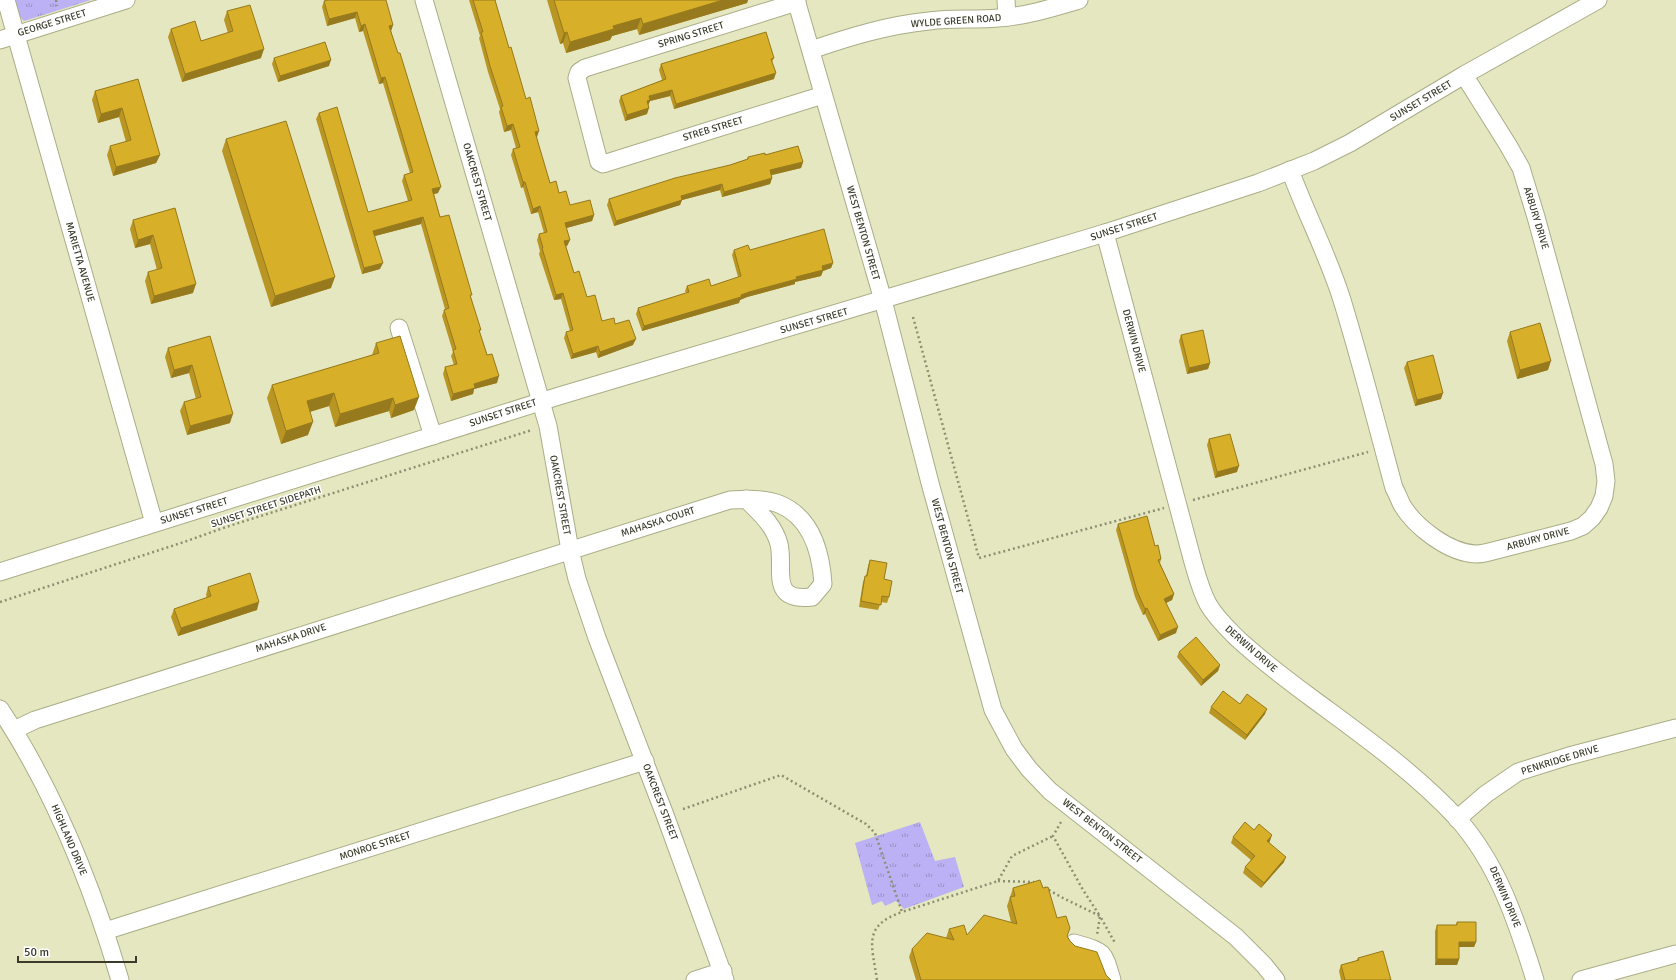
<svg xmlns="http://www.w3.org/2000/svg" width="1676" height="980" font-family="Signika,sans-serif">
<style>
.park{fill:url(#park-tufts)}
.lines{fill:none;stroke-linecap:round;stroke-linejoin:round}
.minor-casing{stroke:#abad87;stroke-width:19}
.path{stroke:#8d8f73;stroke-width:2.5;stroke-dasharray:2 3;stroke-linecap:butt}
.minor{stroke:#fff;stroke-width:17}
.wall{fill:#b99623}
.shaded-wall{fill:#967a1d}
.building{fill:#d7af29;stroke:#967a1d}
.labels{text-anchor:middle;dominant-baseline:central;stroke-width:3;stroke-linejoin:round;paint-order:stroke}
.street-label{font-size:10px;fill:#3a3b2b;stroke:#fff}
</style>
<defs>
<pattern id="park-tufts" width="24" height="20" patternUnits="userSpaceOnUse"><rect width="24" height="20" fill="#bbb1f4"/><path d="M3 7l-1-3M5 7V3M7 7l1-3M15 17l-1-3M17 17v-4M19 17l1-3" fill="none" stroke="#9991c6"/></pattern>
</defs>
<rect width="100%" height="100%" fill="#e4e7bf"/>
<g class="park">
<path d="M15,0H91L24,21L20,17Z"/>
<path d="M920,822L935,861L955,857L964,887L904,909L896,901L885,906L882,901L872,905L855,843Z"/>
</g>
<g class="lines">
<g class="minor-casing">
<g id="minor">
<path d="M6,0L154,523"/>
<path d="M424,0L548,426L570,550L577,579L597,638L665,815L725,980"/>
<path d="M796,0L883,300L930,483L993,710L1014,749L1029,769L1050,791L1236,937L1264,965L1276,980"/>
<path d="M1006,0L1007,17"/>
<path d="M797,2L585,68L579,72L577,78L599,162L603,164L823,95"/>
<path d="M0,40L126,0"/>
<path d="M811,50C849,37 888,25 929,21C952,18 975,20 998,18C1026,16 1052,8 1079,0"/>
<path d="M1290,170C1306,214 1328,255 1342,300C1361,362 1377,425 1394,488C1397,493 1399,499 1402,505C1415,527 1449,553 1476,554C1480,554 1485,553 1489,552L1571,531L1583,526L1592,518L1599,508L1604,496L1606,481L1604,464L1536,217L1521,168L1508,145L1464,75"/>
<path d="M1105,233L1193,562C1197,576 1201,591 1208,604C1216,618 1227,628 1238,639C1262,661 1286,679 1313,699C1363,736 1414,772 1457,818C1498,864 1517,922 1535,980"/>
<path d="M399,328L433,436"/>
<path d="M0,572L559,396L1105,233L1258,183L1314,161L1350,143L1464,75L1598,0"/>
<path d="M0,709C55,792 92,885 120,980"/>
<path d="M14,730L35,720L730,500C745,499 764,498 779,504C811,517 821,552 823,584L812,597C768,602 785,569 779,544C774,525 759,512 746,499"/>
<path d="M1457,819L1486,794L1518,772L1569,756L1676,728"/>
<path d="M105,931L645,761"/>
<path d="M1074,943C1105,952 1103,950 1112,980"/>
<path d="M695,980L723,971"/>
<path d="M1581,980L1676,954"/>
</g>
</g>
<g class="path">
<path d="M56,0L57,6"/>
<path d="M913,317L979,558L1164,508"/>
<path d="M1193,500L1368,452"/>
<path d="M0,602L184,542L226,527L532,430"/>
<path d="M683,809L781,775L866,824L875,833L902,912L998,881L1012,856L1053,836"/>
<path d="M1061,822L1053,836L1083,890L1100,916L1097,935"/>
<path d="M998,881L1034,882"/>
<path d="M1040,885L1063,898L1100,916L1115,943"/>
<path d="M877,980C872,945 862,926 902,912"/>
</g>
<use href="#minor" class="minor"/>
</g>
<g class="wall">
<path d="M328,0L393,25L391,31L438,193L434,194L440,217L471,298L480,333L497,383L474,389L473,394L451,401L443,374L445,367L454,365L451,356L453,352L442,316L444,310L445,309L421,224L375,236L380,269L362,274L316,119L319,113L368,212L408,201L402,181L404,175L410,173L383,83L379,84L363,31L359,32L355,18L327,26L322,7L324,1Z"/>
<path d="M469,0H496L495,1L509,48L526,99L537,137H536L550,183L570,205L594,215L592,221L566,228L570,240L567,246H566L574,273L587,297L602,321L615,324L633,345L598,358L596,352L571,359L564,338L566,332L570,331L561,299L554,300L539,254L540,251L537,240L539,234L544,233L538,212L531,214L523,187L521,188L511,155L513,149L516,148L511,130L504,132L499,112L500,109L488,72L479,38L480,36Z"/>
<path d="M547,0H748L747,3L639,35L637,29L612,36L610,40L566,53L563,43L560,44Z"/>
<path d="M227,11L261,58L182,82L168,37L171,29L201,41L228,33L224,20Z"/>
<path d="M274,58L329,66L278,82L272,64Z"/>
<path d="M774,58L772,62L774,79L674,109L670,96L650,101L648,105L647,114L625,121L619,101L621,96L662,80L659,70L661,64Z"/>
<path d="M138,79L160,155L156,163L113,176L107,155L110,146L126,142L119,117L98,123L92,100L95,91Z"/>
<path d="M226,139L331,288L271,307L222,151Z"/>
<path d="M765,155L803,162L801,168L771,175L772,178L770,184L722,197L720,190L682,200L680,205L614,226L607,205L609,199L730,165L747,159L748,157Z"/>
<path d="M175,208L193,293L151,304L145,281L148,272L157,270L150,244L135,248L130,229L133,220Z"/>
<path d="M734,250H750L833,263L831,268L823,271L821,276L795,282V284L747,297L740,300L739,303L642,331L636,314L638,308L686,293L685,291L687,286H711L738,277L732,255Z"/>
<path d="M1510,332L1548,370L1517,379L1507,341Z"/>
<path d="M1181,335L1210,363L1208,369L1187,374L1179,341Z"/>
<path d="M210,336L230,423L187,435L180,411L184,402L196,399L189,373L171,378L165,357L168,348Z"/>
<path d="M376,343L414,410L391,418L389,411L335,427L329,406L310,412L308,435L281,444L267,398L272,385L372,355Z"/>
<path d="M1407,362L1441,399L1415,406L1404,368Z"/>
<path d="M1209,439L1237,472L1215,478L1207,445Z"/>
<path d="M1118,524L1155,546L1161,559L1160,563L1174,594L1172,600L1166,603L1176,633L1158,641L1145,614L1143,615L1135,597L1116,530Z"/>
<path d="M870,560L884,579L889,597L887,603L881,602L878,610L859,607L863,582L865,576H866L868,566Z"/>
<path d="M208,587L257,610L178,636L171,617L174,609L207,598L206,595Z"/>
<path d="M1179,652L1220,665L1218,671L1201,686L1177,657Z"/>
<path d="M1211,707L1265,714L1245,740L1209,713Z"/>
<path d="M1254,830L1270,841L1269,842L1284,862L1261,888L1243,873L1245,867L1251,860L1231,843L1233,837Z"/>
<path d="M1013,888H1043L1057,918L1070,941L1111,980H916L909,957L912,949L947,938H946L949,929L967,935L1011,922L1007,906Z"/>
<path d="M1457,922L1476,942L1474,947H1459V959L1457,965H1435V931L1437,925H1456Z"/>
<path d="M1358,958L1391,980H1341L1339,971L1341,965L1356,961Z"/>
</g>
<g class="shaded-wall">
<path d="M723,0H748L747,3L639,35L643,24Z"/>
<path d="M357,12L355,18L327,26L329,19Z"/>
<path d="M641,18L637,29L612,36L610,40L566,53L570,42L613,26Z"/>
<path d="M365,24L363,31L359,32L361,26Z"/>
<path d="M393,25L391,31L389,26Z"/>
<path d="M567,32L563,43L560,44L564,33Z"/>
<path d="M264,49L261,58L182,82L185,74Z"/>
<path d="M331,60L329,66L278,82L280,76Z"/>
<path d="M776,73L774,79L674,109L676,104Z"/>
<path d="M385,77L383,83L379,84L381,78Z"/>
<path d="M672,90L670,96L650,101L648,106L645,107L649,96Z"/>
<path d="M122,108L119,117L98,123L101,114Z"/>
<path d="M649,108L647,114L625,121L627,115Z"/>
<path d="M513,124L511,130L504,132L507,126Z"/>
<path d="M539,131L537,137L533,138L535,132Z"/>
<path d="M160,155L156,163L113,176L116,167Z"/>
<path d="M803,162L801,168L768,176L770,170Z"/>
<path d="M772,178L770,184L722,197L724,192Z"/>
<path d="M523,182H525L523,187L521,188Z"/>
<path d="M722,184L720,190L682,200L680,205L614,226L616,221L681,196Z"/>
<path d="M441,187L438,193L430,195L432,189Z"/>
<path d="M540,206L538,212L531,214L533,209Z"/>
<path d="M594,215L592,221L563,229L565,223Z"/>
<path d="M423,217L421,224L371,237L373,231Z"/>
<path d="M153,235L150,244L135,248L138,240Z"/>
<path d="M570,240L567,246L562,247L564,241Z"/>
<path d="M383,263L380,269L362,274L364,268Z"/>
<path d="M833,263L831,268L823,271L821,276L795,282V284L747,297L740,300L739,303L642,331L644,326L741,295L749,292L822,266Z"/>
<path d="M335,277L331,288L271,307L275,296Z"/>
<path d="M196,284L193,293L151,304L154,296Z"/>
<path d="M563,293L561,299L554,300L556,295Z"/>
<path d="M636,339L633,345L598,358L600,352Z"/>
<path d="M598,346L596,352L571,359L573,354Z"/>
<path d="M1551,361L1548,370L1517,379L1520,370Z"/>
<path d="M1210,363L1208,369L1187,374L1189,368Z"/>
<path d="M192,365L189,373L171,378L174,370Z"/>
<path d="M499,376L497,383L474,389L473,394L451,401L453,394L474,384Z"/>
<path d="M334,393L329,406L302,414L307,401Z"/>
<path d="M1443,393L1441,399L1415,406L1417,400Z"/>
<path d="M419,397L414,410L391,418L395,405Z"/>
<path d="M393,398L389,411L335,427L340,414Z"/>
<path d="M233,414L230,423L187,435L190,426Z"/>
<path d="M313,422L308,435L281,444L286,431Z"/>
<path d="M1239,466L1237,472L1215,478L1217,472Z"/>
<path d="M1174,594L1172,600L1162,605L1164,599Z"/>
<path d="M259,602L257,610L178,636L181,628Z"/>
<path d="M1147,608L1145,614L1143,615L1145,609Z"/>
<path d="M1178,627L1176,633L1158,641L1160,635Z"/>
<path d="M1220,665L1218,671L1201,686L1203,680Z"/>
<path d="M1267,709L1265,714L1245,740L1247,735Z"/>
<path d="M1272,835L1270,841L1265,847L1267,841Z"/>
<path d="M1286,857L1284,862L1261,888L1264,883Z"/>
<path d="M1459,942H1476L1474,947H1457Z"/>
<path d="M1437,959H1459L1457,965H1435Z"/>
</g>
<g class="building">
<path d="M328,0H386L393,25L389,26L398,53H400L441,187L432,189L440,217L449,215L472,295H470L481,330H479L487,355L492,354L499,376L474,384L475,388L453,394L445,367L457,364L453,350L456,349L444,310L449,308L423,217L373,231L383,263L364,268L319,113L337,107L368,212L412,200L404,175L413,172L385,77L381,78L365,24L361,26L357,12L329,19L324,1Z"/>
<path d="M473,0H495L509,48L511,47L526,99L530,97L539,131L535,132L550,183L556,181L559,193L566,191L570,205L590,200L594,215L565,223L570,240L564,241L574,273L579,271L587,297L595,295L602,321L614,318L615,324L629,320L636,339L600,352L598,346L573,354L566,332L573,330L563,293L556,295L542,248H543L539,234L547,232L540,206L533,209L525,182H523L513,149L520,147L513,124L507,126L501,107L503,106L490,66L481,32H483Z"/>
<path d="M554,0H723L643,24L641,18L613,26L614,29L570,42L567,32L564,33Z"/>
<path d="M250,5L264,49L185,74L171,29L195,21L201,41L233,31L227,11Z"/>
<path d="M766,32L774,58L771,59L776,73L676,104L672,90L649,96L650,100L647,101L649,108L627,115L621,96L666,79L661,64Z"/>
<path d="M325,42L331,60L280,76L274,58Z"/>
<path d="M138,79L160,155L116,167L110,146L131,140L122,108L101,114L95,91Z"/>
<path d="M286,121L335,277L275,296L226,139Z"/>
<path d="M798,146L803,162L770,170L772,178L724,192L722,184L681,196L682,200L616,221L609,199L675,178L730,165L748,159V157L765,153V155Z"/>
<path d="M175,208L196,284L154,296L148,272L162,268L153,235L138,240L133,220Z"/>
<path d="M824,229L833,263L822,266L823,270L796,277L797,279L749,292L741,295V297L644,326L638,308L689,292L687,286L709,279L711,286L741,276L734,250L748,245L750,250Z"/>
<path d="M1540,323L1551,361L1520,370L1510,332Z"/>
<path d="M1203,330L1210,363L1189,368L1181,335Z"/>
<path d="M210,336L233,414L190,426L184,402L201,397L192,365L174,370L168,348Z"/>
<path d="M400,336L419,397L395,405L393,398L340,414L334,393L307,401L313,422L286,431L272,385L379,353L376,343Z"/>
<path d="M1433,355L1443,393L1417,400L1407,362Z"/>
<path d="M1230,434L1239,466L1217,472L1209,439Z"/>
<path d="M1147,516L1155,546L1158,545L1161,559L1158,560L1174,594L1164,599L1178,627L1160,635L1147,608L1145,609L1137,591L1118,524Z"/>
<path d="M870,560L887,563L884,579L892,581L889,597L882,596L881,605L861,601L865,576H867Z"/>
<path d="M250,573L259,602L181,628L174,609L211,596L208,587Z"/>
<path d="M1196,637L1220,665L1203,680L1179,652Z"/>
<path d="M1223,691L1240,704L1247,694L1267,709L1247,735L1211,707Z"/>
<path d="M1245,822L1254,830L1259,824L1272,835L1267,841L1286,857L1264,883L1245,867L1255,856L1233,837Z"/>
<path d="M1040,880L1043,888L1048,887L1057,918L1066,916L1070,928L1067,936L1070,941L1075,946L1097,952L1106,975L1111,980H921L912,949L927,933L954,940L949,929L964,925L967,935L984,915L1017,924L1010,897L1015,896L1013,888Z"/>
<path d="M1457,922H1476V942H1459V959H1437V925H1457Z"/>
<path d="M1383,951L1391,980H1345L1341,965L1359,960L1358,958Z"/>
</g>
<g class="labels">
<g class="street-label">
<text transform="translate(956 21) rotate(-4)">WYLDE GREEN ROAD</text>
<text transform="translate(52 23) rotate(-17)">GEORGE STREET</text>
<text transform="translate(691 35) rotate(-17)">SPRING STREET</text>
<text transform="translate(1421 101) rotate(-31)">SUNSET STREET</text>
<text transform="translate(713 129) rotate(-17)">STREB STREET</text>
<text transform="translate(477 182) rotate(74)">OAKCREST STREET</text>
<text transform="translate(1536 218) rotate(73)">ARBURY DRIVE</text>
<text transform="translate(1124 227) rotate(-18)">SUNSET STREET</text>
<text transform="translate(863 233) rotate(74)">WEST BENTON STREET</text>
<text transform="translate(80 262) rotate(74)">MARIETTA AVENUE</text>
<text transform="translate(814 321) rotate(-16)">SUNSET STREET</text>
<text transform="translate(1134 341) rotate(75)">DERWIN DRIVE</text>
<text transform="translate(503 413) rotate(-18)">SUNSET STREET</text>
<text transform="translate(560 495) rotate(80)">OAKCREST STREET</text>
<text transform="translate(266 507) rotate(-18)">SUNSET STREET SIDEPATH</text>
<text transform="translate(194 511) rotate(-17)">SUNSET STREET</text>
<text transform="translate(658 522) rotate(-18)">MAHASKA COURT</text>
<text transform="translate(1538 539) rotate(-15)">ARBURY DRIVE</text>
<text transform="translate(947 546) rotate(75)">WEST BENTON STREET</text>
<text transform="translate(291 638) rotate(-18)">MAHASKA DRIVE</text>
<text transform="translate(1251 649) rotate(41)">DERWIN DRIVE</text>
<text transform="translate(1560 760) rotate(-17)">PENKRIDGE DRIVE</text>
<text transform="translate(660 802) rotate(69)">OAKCREST STREET</text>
<text transform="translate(1102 831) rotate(38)">WEST BENTON STREET</text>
<text transform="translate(69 840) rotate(67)">HIGHLAND DRIVE</text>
<text transform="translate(375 846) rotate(-18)">MONROE STREET</text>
<text transform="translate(1505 897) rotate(67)">DERWIN DRIVE</text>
</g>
</g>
<path d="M18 956v6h118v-6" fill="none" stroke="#3a3b2b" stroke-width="2"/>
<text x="24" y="956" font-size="12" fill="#3a3b2b" stroke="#ffffff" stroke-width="3" paint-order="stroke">50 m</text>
</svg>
